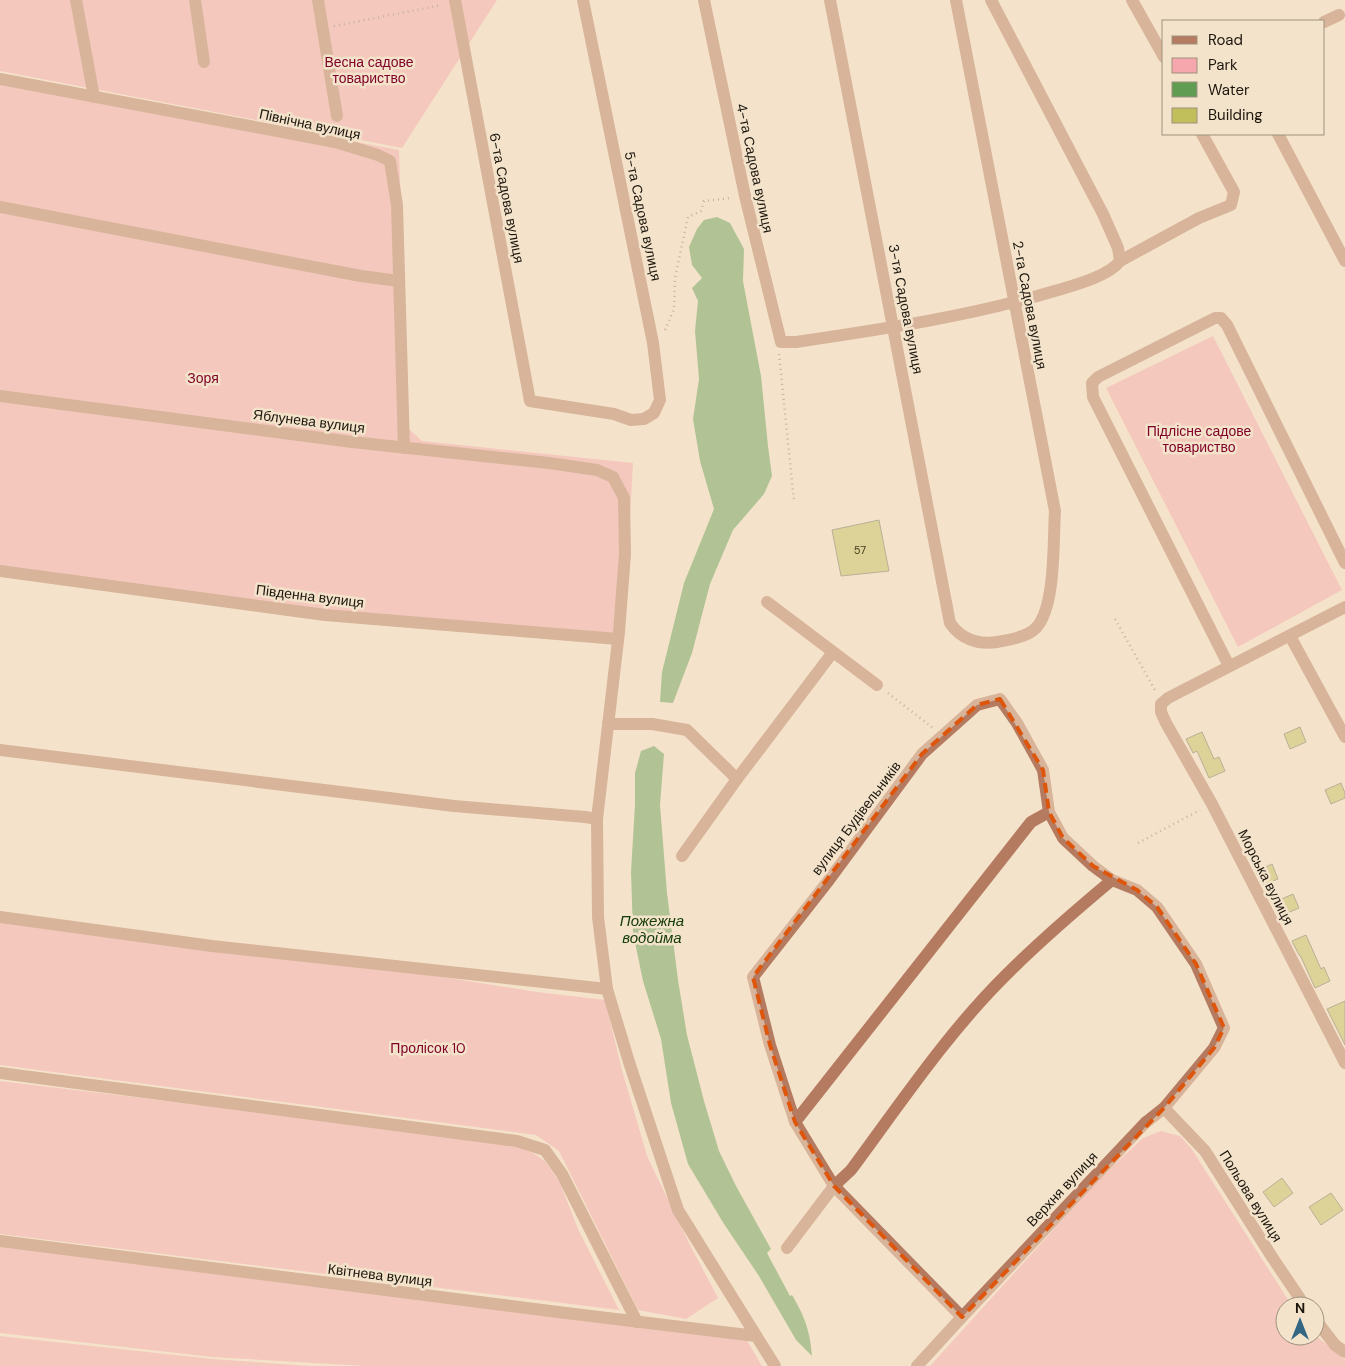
<svg xmlns="http://www.w3.org/2000/svg" width="1345" height="1366" font-family="'DM Sans',sans-serif">
<style>
.green{fill:#f6a6ad}
.water{fill:#619c53}
.building{fill:#c1bf5c;stroke:#717158}
.lines{fill:none;stroke-linecap:round;stroke-linejoin:round}
.path{stroke:#887c6c;stroke-width:2.5;stroke-dasharray:1 4;stroke-linecap:butt}
.minor{stroke:#b57b61;stroke-width:12}
.marked{fill:none;stroke:#de560c;stroke-width:4;stroke-dasharray:10 6;stroke-linejoin:round}
.labels{text-anchor:middle;dominant-baseline:central;stroke-width:5;stroke-linejoin:round;paint-order:stroke}
.number-label{font-size:11px;fill:#454021}
.park-label{font-size:14px;fill:#7f0029;stroke:#f4e3cb}
.street-label{font-size:14px;fill:#1c160d;stroke:#f4e3cb}
.water-label{font-size:15px;font-style:italic;fill:#113a05;stroke:#f4e3cb}
</style>
<rect width="100%" height="100%" fill="#f4e3cb"/>
<g class="green">
<path d="M0,0H497L402,148L0,71Z"/>
<path d="M0,74L399,150L409,429L422,441L633,463L623,645L0,574Z"/>
<path d="M1213,336L1342,590L1238,647L1106,388Z"/>
<path d="M0,920L437,976L537,992L605,1000L622,1070L647,1156L691,1247L718,1298L686,1319L638,1310L559,1151L536,1135L0,1065Z"/>
<path d="M0,1081L234,1109L518,1146L533,1153L545,1161L560,1183L578,1229L619,1310L0,1234Z"/>
<path d="M1161,1131L1180,1136L1191,1148L1292,1306H1285V1336L1315,1335L1345,1360V1366H930L1102,1176L1143,1138Z"/>
<path d="M0,1246L746,1339L762,1366H366L212,1357L0,1333Z"/>
<path d="M0,1336L212,1359L311,1366H0Z"/>
</g>
<g class="water">
<path d="M717,217L730,223L744,249L743,281L761,376L768,446L772,476L764,494L733,530L710,584L692,653L673,703L660,702L662,672L684,583L714,509L700,461L693,419L699,379L695,331L698,301L692,288L702,278L692,265L689,247L697,229L704,220Z"/>
<path d="M654,746L664,754L660,805L667,893L678,980L687,1035L704,1101L719,1151L736,1186L771,1249L767,1253L790,1296L792,1295C805,1317 810,1331 812,1356L796,1340L759,1276L724,1224L688,1164L671,1103L661,1039L643,981L633,933L631,872L635,804V773L641,751Z"/>
</g>
<g class="building">
<path d="M879,520L889,571L841,576L832,530Z"/>
<path d="M1300,727L1306,742L1290,749L1284,734Z"/>
<path d="M1202,732L1214,759L1219,757L1225,771L1209,778L1197,751L1193,753L1186,739Z"/>
<path d="M1341,783L1345,793V798L1331,804L1325,790Z"/>
<path d="M1272,864L1278,879L1263,885L1256,872Z"/>
<path d="M1293,894L1299,908L1283,915L1277,901Z"/>
<path d="M1306,935L1321,969L1324,967L1330,981L1315,988L1300,955H1299L1292,941Z"/>
<path d="M1345,1001V1045L1327,1009Z"/>
<path d="M1282,1178L1293,1193L1274,1207L1263,1192Z"/>
<path d="M1331,1193L1343,1210L1321,1225L1309,1207Z"/>
</g>
<g class="lines">
<g class="path">
<path d="M334,26L442,5"/>
<path d="M665,330L674,309L675,278L688,217L701,211L704,201L731,198"/>
<path d="M779,354L794,501"/>
<path d="M1115,619L1156,692"/>
<path d="M888,693L933,728"/>
<path d="M1138,843L1200,810"/>
</g>
<g class="minor">
<path d="M76,0L94,97"/>
<path d="M195,0L204,62"/>
<path d="M318,0L337,116"/>
<path d="M455,0L530,401L614,414L631,420L644,419L654,413L660,400L653,343L583,0"/>
<path d="M704,0L745,196L781,342H796C884,329 972,316 1058,290C1075,285 1109,276 1120,261L1118,248L1103,214L991,0"/>
<path d="M830,0L950,623C961,639 978,645 997,642C1009,640 1027,637 1036,628C1056,607 1053,540 1055,511L956,0"/>
<path d="M1132,0L1164,57"/>
<path d="M1324,22L1339,15"/>
<path d="M0,79L335,142L378,155L390,161L397,205L404,448"/>
<path d="M1278,134L1345,261"/>
<path d="M0,207L361,276L399,281"/>
<path d="M1120,261L1199,218L1231,205L1234,192L1202,134"/>
<path d="M0,396L352,442L549,463L597,470L613,477L624,498L625,554L619,632L597,819L598,917L607,989L629,1062L678,1210L775,1366"/>
<path d="M0,571L325,615L618,639"/>
<path d="M767,602L877,685"/>
<path d="M1345,607L1168,698L1161,704V712L1166,723L1212,804L1345,1063"/>
<path d="M1290,636L1345,737"/>
<path d="M1229,666L1093,397L1092,383L1098,377L1215,318H1221L1227,325L1345,563"/>
<path d="M608,724H652L687,730L737,779"/>
<path d="M0,750L454,806L585,817L597,819"/>
<path d="M682,856L737,779L833,652"/>
<path d="M0,917L212,946L607,989"/>
<path d="M0,1073L517,1141L545,1150L562,1174L637,1322"/>
<path d="M1164,1108L1205,1151L1272,1257L1305,1306"/>
<path d="M795,1122L1031,822L1049,812"/>
<path d="M0,1241L566,1313L756,1336"/>
<path d="M787,1248L834,1186L851,1170C900,1104 948,1032 1007,974C1040,941 1076,910 1112,880"/>
<path d="M1315,1319L1335,1345L1345,1352"/>
<path d="M917,1366L962,1317L1145,1123L1164,1108L1214,1048L1224,1028L1196,964L1157,907L1137,890L1112,880L1093,866L1063,838L1049,812L1043,770L1017,723L1000,699L977,705L922,754L829,880L753,977L770,1045L795,1122L834,1186L962,1317"/>
</g>
</g>
<path d="M0 0H1345V1366H0ZM1000,699L1043,770L1049,812L1063,838L1093,866L1137,890L1157,907L1196,964L1224,1028L1214,1048L1164,1108L962,1317L834,1186L795,1122L770,1045L753,977L922,754L977,705Z" fill="#f4e3cb" fill-opacity=".55" fill-rule="evenodd"/>
<path class="marked" d="M1000,699L1043,770L1049,812L1063,838L1093,866L1137,890L1157,907L1196,964L1224,1028L1214,1048L1164,1108L962,1317L834,1186L795,1122L770,1045L753,977L922,754L977,705Z"/>
<g class="labels">
<g class="number-label">
<text x="860" y="550">57</text>
</g>
<g class="park-label">
<text x="369" y="62">Весна садове<tspan x="369" dy="16">товариство</tspan></text>
<text x="203" y="378">Зоря</text>
<text x="1199" y="431">Підлісне садове<tspan x="1199" dy="16">товариство</tspan></text>
<text x="428" y="1048">Пролісок 10</text>
</g>
<g class="street-label">
<text transform="translate(310 124) rotate(12)">Північна вулиця</text>
<text transform="translate(755 168) rotate(78)">4-та Садова вулиця</text>
<text transform="translate(507 198) rotate(79)">6-та Садова вулиця</text>
<text transform="translate(643 216) rotate(78)">5-та Садова вулиця</text>
<text transform="translate(1030 305) rotate(79)">2-га Садова вулиця</text>
<text transform="translate(906 309) rotate(79)">3-тя Садова вулиця</text>
<text transform="translate(309 421) rotate(7)">Яблунева вулиця</text>
<text transform="translate(310 596) rotate(7)">Південна вулиця</text>
<text transform="translate(856 818) rotate(-53)">вулиця Будівельників</text>
<text transform="translate(1266 877) rotate(63)">Морська вулиця</text>
<text transform="translate(1062 1189) rotate(-47)">Верхня вулиця</text>
<text transform="translate(1251 1196) rotate(58)">Польова вулиця</text>
<text transform="translate(380 1275) rotate(7)">Квітнева вулиця</text>
</g>
<g class="water-label">
<text x="652" y="921">Пожежна<tspan x="652" dy="17">водойма</tspan></text>
</g>
</g>
<rect x="1162" y="20" width="162" height="115" fill="#f4e3cb" stroke="#9e917f"/>
<rect x="1172" y="36" width="25" height="8" fill="#b57b61" stroke="#9e917f"/>
<text x="1208" y="45" font-size="15" fill="#1c160d">Road</text>
<rect x="1172" y="58" width="25" height="15" fill="#f6a6ad" stroke="#9e917f"/>
<text x="1208" y="70" font-size="15" fill="#1c160d">Park</text>
<rect x="1172" y="82" width="25" height="15" fill="#619c53" stroke="#9e917f"/>
<text x="1208" y="95" font-size="15" fill="#1c160d">Water</text>
<rect x="1172" y="108" width="25" height="15" fill="#c1bf5c" stroke="#9e917f"/>
<text x="1208" y="120" font-size="15" fill="#1c160d">Building</text>
<g transform="translate(1300 1321)"><circle r="24" fill="#f4e3cb" stroke="#9e917f"/>
<path d="M0-4L9 19L0 12L-9 19Z" fill="#326683"/>
<text y="-8" font-size="14" font-weight="bold" text-anchor="middle" fill="#1c160d">N</text>
</g>
</svg>
